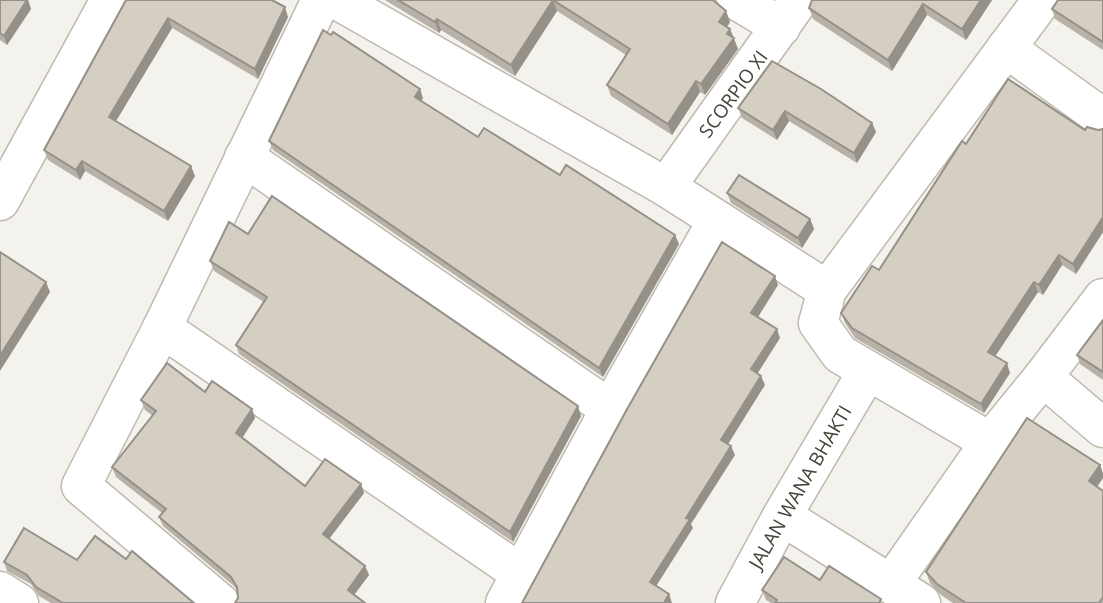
<svg xmlns="http://www.w3.org/2000/svg" width="1103" height="603" font-family="'Open Sans',sans-serif">
<style>
.lines{fill:none;stroke-linecap:round;stroke-linejoin:round}
.minor-casing{stroke:#bfb9af;stroke-width:41}
.minor{stroke:#fff;stroke-width:38}
.wall{fill:#b7b1a7}
.shaded-wall{fill:#959088}
.building{fill:#d5cec2;stroke:#959088;stroke-width:2}
.labels{text-anchor:middle;dominant-baseline:central;stroke-width:6;stroke-linejoin:round;paint-order:stroke}
.street-label{font-size:19px;fill:#48433a;stroke:#fff}
</style>
<rect width="100%" height="100%" fill="#f4f2ec"/>
<g class="lines">
<g class="minor-casing">
<g id="minor">
<path d="M337,0L666,187L827,290"/>
<path d="M736,0L781,27"/>
<path d="M1042,0L827,290L818,323L840,354L990,442L1043,377L1103,428"/>
<path d="M1006,48L1103,118"/>
<path d="M244,157L610,409"/>
<path d="M666,187L799,0"/>
<path d="M0,201L110,0"/>
<path d="M162,328L520,573"/>
<path d="M1043,377L1103,298"/>
<path d="M782,516L921,603"/>
<path d="M891,584L990,442"/>
<path d="M0,591L19,603"/>
<path d="M220,603L81,486L162,328L321,0"/>
<path d="M505,603L610,409L717,221"/>
<path d="M735,603L782,516L867,372"/>
</g>
</g>
<use href="#minor" class="minor"/>
</g>
<g class="wall">
<path d="M0,0H28L31,9L7,45L0,40Z"/>
<path d="M126,0L288,17L258,79L172,28L116,121L195,176L168,221L85,171L80,180L48,160L44,150Z"/>
<path d="M385,0H714L726,11L730,22L727,27L730,29L738,49L705,95L700,92L672,135L611,96L607,85L626,55L557,11L515,76L441,30L439,33Z"/>
<path d="M812,0H992L966,40L927,15L892,71L813,19L809,8Z"/>
<path d="M1103,0V50L1055,19L1052,9Z"/>
<path d="M772,61L872,123L876,132L857,163L789,121L777,140L742,118L738,108Z"/>
<path d="M423,98L421,101L478,137L560,175L679,244L603,377L273,150L269,141Z"/>
<path d="M1103,129V232L1076,274L1062,265L1043,295L1038,292L995,356L1010,373L984,413L855,338L845,323L841,313L879,270L966,144L1085,130Z"/>
<path d="M727,193L810,219L814,229L802,248L731,203Z"/>
<path d="M248,234L581,416L513,542L239,354L236,345L264,302L214,271L210,261Z"/>
<path d="M1103,320V380L1080,364L1077,355Z"/>
<path d="M205,392L252,409L255,418L242,438L305,486L361,484L364,493L329,539L365,566L369,575L354,595L238,598V592L234,586L163,526L159,517L162,513L116,477L112,467L153,416L145,410L141,400Z"/>
<path d="M1100,465L1103,474V478L1097,487L1103,603H953L941,595L930,583L926,572Z"/>
<path d="M126,559L194,603H51L39,596L31,584L7,571L4,562Z"/>
<path d="M820,580L883,603H771L766,600L762,590Z"/>
</g>
<g class="shaded-wall">
<path d="M28,0L31,9L7,45L4,36Z"/>
<path d="M553,0L557,11L515,76L511,65Z"/>
<path d="M981,0H992L966,40L962,29Z"/>
<path d="M923,4L927,15L892,71L888,60Z"/>
<path d="M285,7L288,17L258,79L255,69Z"/>
<path d="M726,11L730,22L723,33L719,22Z"/>
<path d="M168,18L172,28L113,126L109,117Z"/>
<path d="M437,19L441,30L439,33L435,22Z"/>
<path d="M730,29L738,49L705,95L701,84Z"/>
<path d="M696,81L700,92L672,135L668,124Z"/>
<path d="M420,89L423,98L418,106L415,97Z"/>
<path d="M785,111L789,121L777,140L773,130Z"/>
<path d="M872,123L876,132L857,163L854,153Z"/>
<path d="M82,161L85,171L80,180L76,170Z"/>
<path d="M191,166L195,176L168,221L164,211Z"/>
<path d="M1103,217V232L1076,274L1073,264Z"/>
<path d="M810,219L814,229L802,248L798,238Z"/>
<path d="M675,235L679,244L603,377L599,368Z"/>
<path d="M1059,255L1062,265L1043,295L1039,285Z"/>
<path d="M775,276L778,285L755,322L751,313Z"/>
<path d="M46,282L50,292L0,371V356Z"/>
<path d="M1034,282L1038,292L992,361L988,352Z"/>
<path d="M777,329L780,338L754,379L751,369Z"/>
<path d="M1007,363L1010,373L984,413L981,404Z"/>
<path d="M761,376L765,385L725,449L721,440Z"/>
<path d="M578,406L581,416L513,542L510,532Z"/>
<path d="M252,409L255,418L239,443L236,433Z"/>
<path d="M731,446L735,455L691,524L693,528L653,591L650,582L686,518Z"/>
<path d="M1100,465L1103,474V478L1093,492L1089,481Z"/>
<path d="M361,484L364,493L326,543L323,534Z"/>
<path d="M365,566L369,575L351,599L348,590Z"/>
<path d="M669,594L672,603H664Z"/>
</g>
<g class="building">
<path d="M0,0H27L4,36L0,33Z"/>
<path d="M126,0H272L285,7L255,69L168,18L109,117L191,166L164,211L82,161L76,170L44,150Z"/>
<path d="M398,0H553L511,65L437,19L435,22Z"/>
<path d="M553,0H713L726,11L719,22L730,29L727,34L734,38L701,84L696,81L668,124L607,85L630,49Z"/>
<path d="M812,0H981L962,29L923,4L888,60L809,8Z"/>
<path d="M1058,0H1103V42L1052,9Z"/>
<path d="M323,30L331,35L333,32L420,89L415,97L478,137L484,128L560,175L566,165L675,235L599,368L269,141Z"/>
<path d="M772,61L821,89L872,123L854,153L785,111L773,130L738,108Z"/>
<path d="M1008,79L1085,130L1087,127L1098,130L1103,129V217L1073,264L1059,255L1039,285L1034,282L988,352L1007,363L981,404L852,328L841,313L872,266L879,270L962,141L966,144Z"/>
<path d="M739,175L810,219L798,238L727,193Z"/>
<path d="M272,196L578,406L510,532L236,345L267,297L210,261L229,222L248,234Z"/>
<path d="M722,242L775,276L751,313L777,329L751,369L761,376L721,440L731,446L686,518L690,519L650,582L669,594L664,603H522L626,411Z"/>
<path d="M0,252L46,282L0,356Z"/>
<path d="M1103,320V372L1077,355Z"/>
<path d="M167,363L205,392L212,381L252,409L236,433L305,486L325,459L361,484L323,534L365,566L348,590L365,603H235L238,598L237,587L231,577L159,517L166,509L112,467L156,411L141,400Z"/>
<path d="M1027,418L1100,465L1089,481L1103,491V597L1099,603H966L937,584L926,572Z"/>
<path d="M24,528L77,560L95,536L126,559L132,551L194,603H63L36,587L27,575L4,562Z"/>
<path d="M784,557L820,580L829,566L881,599L879,603H775L777,600L762,590Z"/>
</g>
<g class="labels">
<g class="street-label">
<text transform="translate(733 94) rotate(-54)">SCORPIO XI</text>
<text transform="translate(800 487) rotate(-60)">JALAN WANA BHAKTI</text>
</g>
</g>
</svg>
